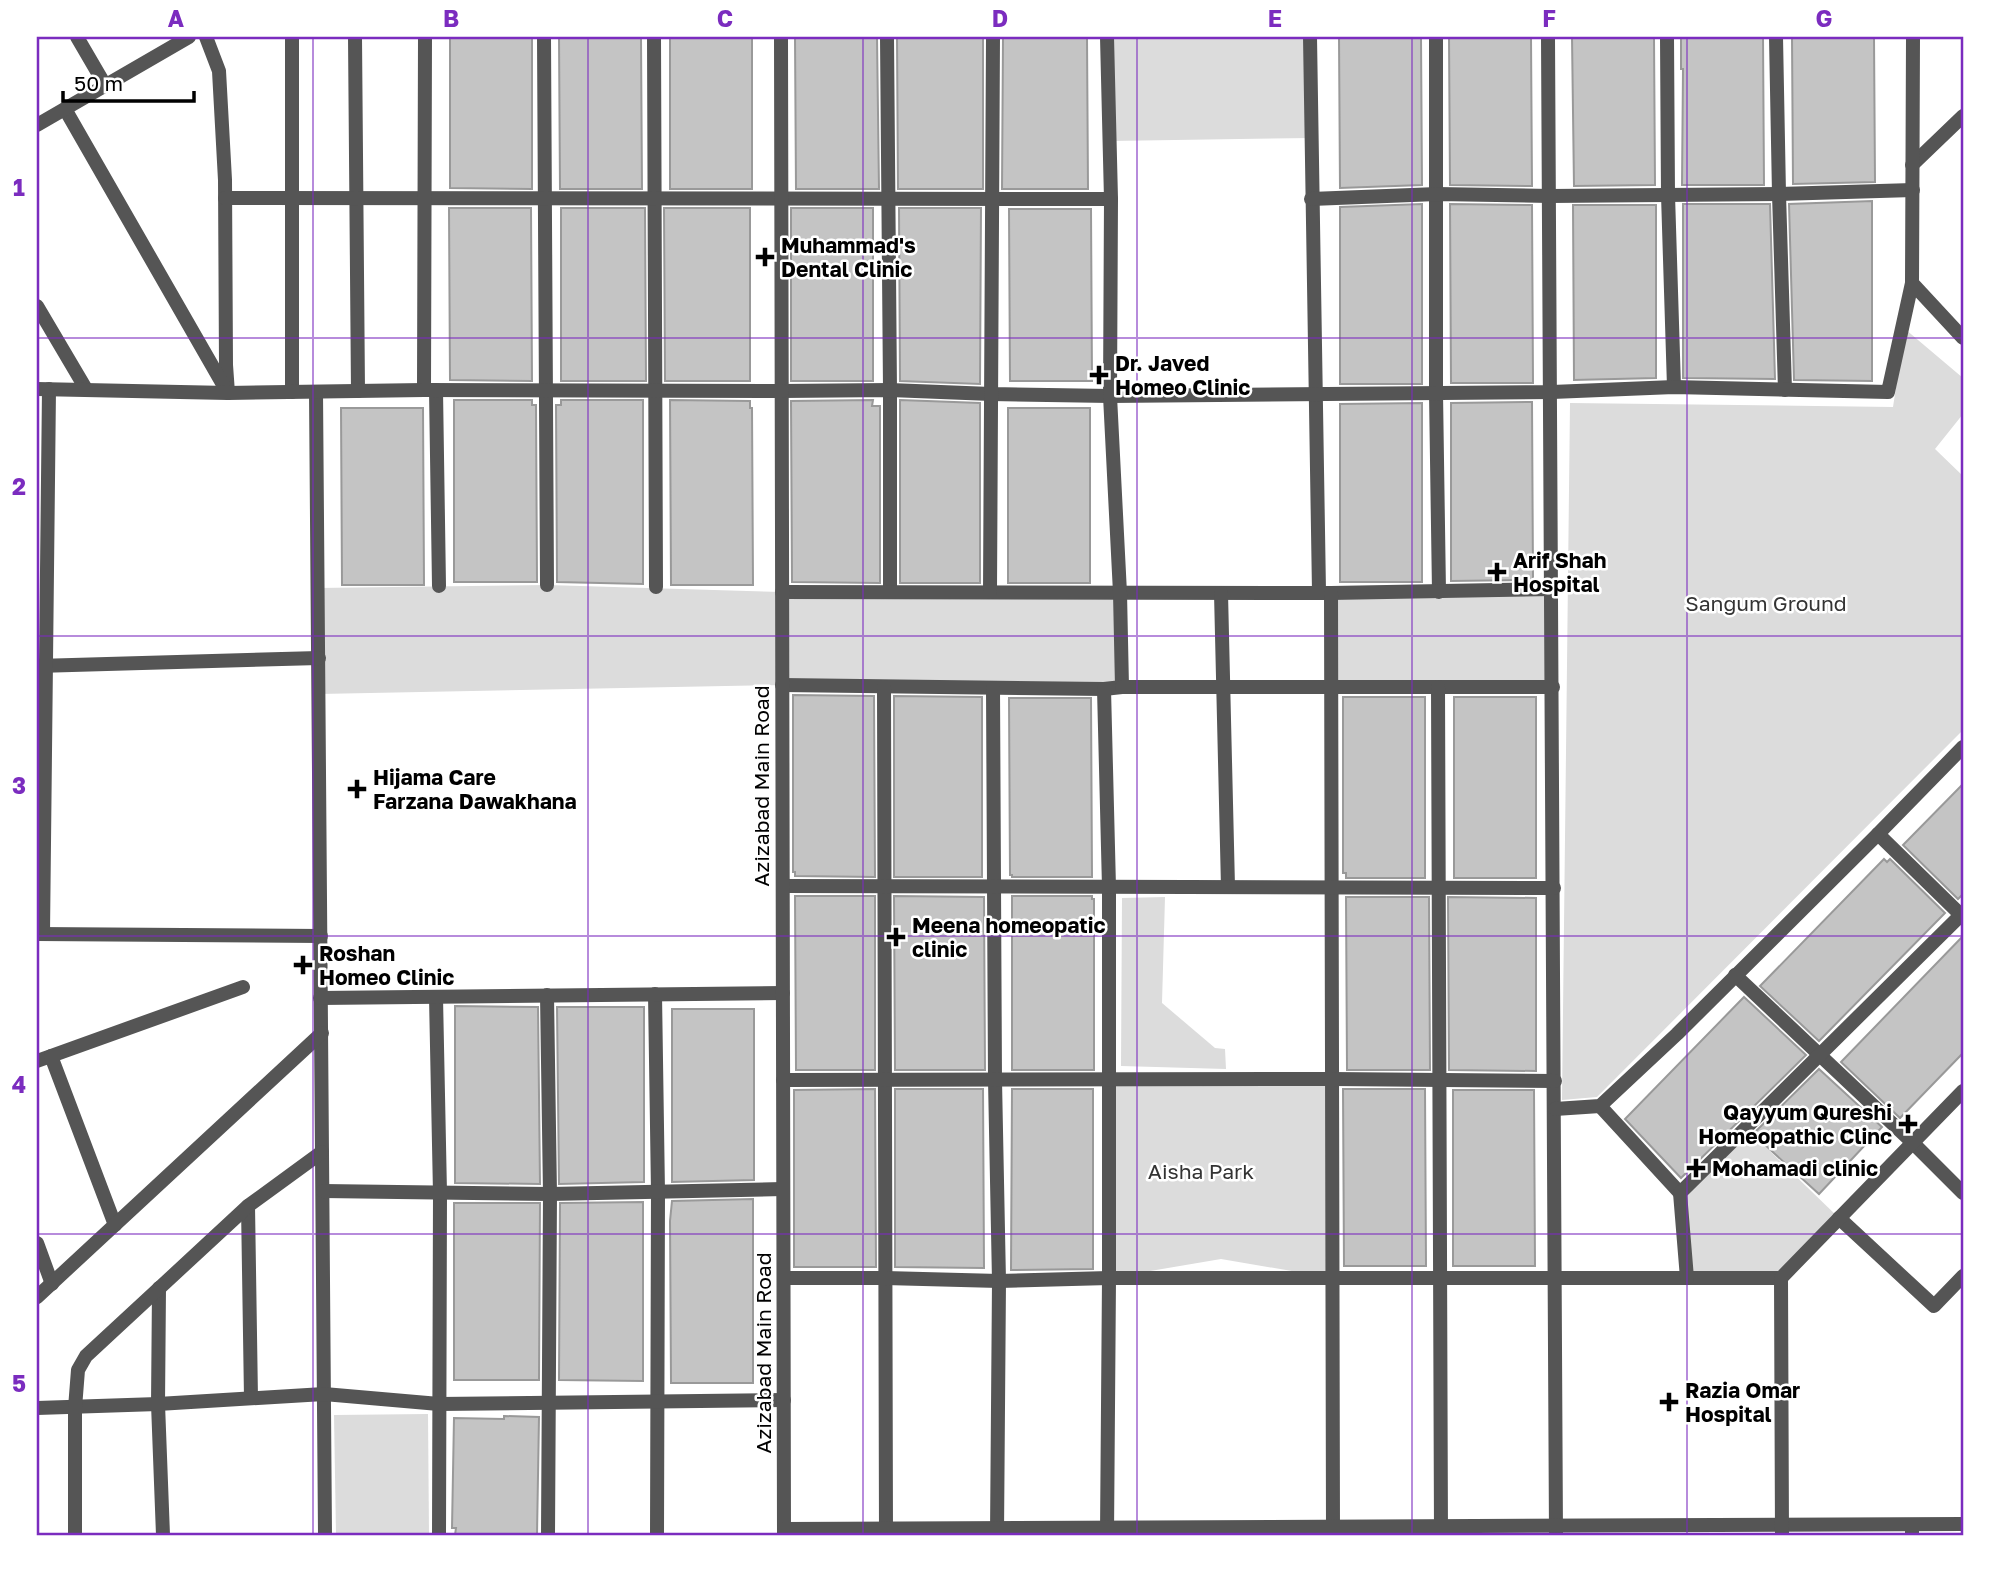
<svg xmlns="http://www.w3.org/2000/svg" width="2000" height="1572" font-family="'Golos Text',sans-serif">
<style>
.green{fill:#dcdcdc}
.building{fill:#c4c4c4;stroke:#999;stroke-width:2}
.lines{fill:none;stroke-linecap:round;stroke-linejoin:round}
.minor{stroke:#555;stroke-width:14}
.tertiary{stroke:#555;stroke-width:14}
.grid{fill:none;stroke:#7b2cbf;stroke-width:2;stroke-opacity:0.55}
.poi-dot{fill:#000;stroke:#fff;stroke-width:2.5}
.labels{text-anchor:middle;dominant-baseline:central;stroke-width:5;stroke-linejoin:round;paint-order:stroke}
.poi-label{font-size:21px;font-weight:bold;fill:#000;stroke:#fff;text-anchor:start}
.park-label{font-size:21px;fill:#333;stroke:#fff}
.street-label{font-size:21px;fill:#000;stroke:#fff}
.neatline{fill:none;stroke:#7b2cbf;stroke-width:2.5}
.grid-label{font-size:23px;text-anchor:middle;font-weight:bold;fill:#7b2cbf}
</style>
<rect width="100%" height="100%" fill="#fff"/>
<g class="green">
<path d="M1107,37H1310L1311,138L1110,141Z"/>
<path d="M1905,329L1963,378V414L1935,449L1963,476V730L1597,1097L1562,1100L1570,403L1893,407Z"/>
<path d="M547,585L782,592L1120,593L1122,687L782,685L319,694L317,588Z"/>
<path d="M1552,589L1553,687L1331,688V593Z"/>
<path d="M1165,897L1162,1003L1215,1048L1225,1049L1226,1069L1121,1066L1122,898Z"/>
<path d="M1332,1079L1333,1278L1221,1259L1109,1278V1080Z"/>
<path d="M1746,1128L1839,1218L1781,1278H1687L1680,1193Z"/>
<path d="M428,1414L429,1535H336L334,1415Z"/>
</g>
<g class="building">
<path d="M450,37H532V189L450,188Z"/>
<path d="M559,37H641L642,189H560Z"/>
<rect x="670" y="37" width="82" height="152"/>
<path d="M795,37H877L879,189H796Z"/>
<path d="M897,37H983V189H898Z"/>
<path d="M1003,37H1087L1088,189H1002Z"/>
<path d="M1339,37H1421L1422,185L1340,188Z"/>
<path d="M1449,37H1531L1532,186L1450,185Z"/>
<path d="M1572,37H1654L1655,185L1574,186Z"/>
<path d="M1681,37H1763L1764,185H1682L1683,69H1681Z"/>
<path d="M1792,37H1874L1875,182L1793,184Z"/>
<path d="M1872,201V381L1794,380L1789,204Z"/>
<path d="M1422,204V384H1340V207Z"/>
<path d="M1450,204L1532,205L1533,383H1451Z"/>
<path d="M1683,204H1770L1775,379L1683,378Z"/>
<path d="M1573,205H1656V378L1574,380Z"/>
<path d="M449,208H531L532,381L450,380Z"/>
<path d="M561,208H645L646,381H561Z"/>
<path d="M664,208H750V381H665Z"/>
<rect x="791" y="208" width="82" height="173"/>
<path d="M899,208H981L980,384L900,381Z"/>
<path d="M1009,209H1091L1092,381H1010Z"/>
<path d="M454,400H532V405H536L537,582H454Z"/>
<path d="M561,400H643V584L557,582L556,405H561Z"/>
<path d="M670,400L750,401V408H752L753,585H671Z"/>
<path d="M873,400L872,406H880V583L792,582L791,401Z"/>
<path d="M900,400L980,403V583H900Z"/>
<path d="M1532,402L1533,580L1451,581V403Z"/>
<path d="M1422,403V582H1340V404Z"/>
<path d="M341,408H423L424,585H342Z"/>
<rect x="1008" y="408" width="82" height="175"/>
<path d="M793,695L874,696L875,877L795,876V872H793Z"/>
<path d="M894,696L982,697V877H894Z"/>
<path d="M1343,697H1425V878H1346V873H1343Z"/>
<rect x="1454" y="697" width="82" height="181"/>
<path d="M1009,698H1091L1092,877H1012V875H1010Z"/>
<path d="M1963,784V894L1958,899L1903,845Z"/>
<path d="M1884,859L1887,862L1890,859L1945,913L1819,1041L1760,986Z"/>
<path d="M795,896H875V1070H796Z"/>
<path d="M894,896L984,897L985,1070H895Z"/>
<path d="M1012,896H1092V899H1094V1070H1012Z"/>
<path d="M1346,897H1429L1430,1070H1347Z"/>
<path d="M1448,897L1536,898V1071L1449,1070Z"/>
<path d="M1963,936V1053L1900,1118L1841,1062Z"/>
<path d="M1744,997L1806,1055L1681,1178L1625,1119Z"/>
<path d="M455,1006L538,1007L540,1184L455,1183Z"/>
<path d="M557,1007H644V1182L559,1184Z"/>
<path d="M672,1009H754V1180L672,1182Z"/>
<path d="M1819,1069L1882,1127L1819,1194L1753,1134Z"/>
<path d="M875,1089L876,1267H794V1090Z"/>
<path d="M895,1089H983L984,1268L895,1267Z"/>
<path d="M1012,1089H1093V1269L1011,1270Z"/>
<path d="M1343,1089H1425L1426,1266H1344Z"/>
<path d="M1453,1090H1534L1535,1266H1453Z"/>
<path d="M753,1199V1383H671L670,1221L672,1201Z"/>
<path d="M643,1202V1381L559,1380L560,1203Z"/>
<path d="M454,1203H540L539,1380H454Z"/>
<path d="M504,1416L539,1417L537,1535H455L456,1528H452L454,1418L504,1419Z"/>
</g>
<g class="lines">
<g class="minor">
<path d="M77,37L105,85"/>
<path d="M206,37L219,71L225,180L226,365L228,393"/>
<path d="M355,37L358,391"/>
<path d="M544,37L547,585"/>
<path d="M654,37L656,587"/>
<path d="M887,37L890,390V592"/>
<path d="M1310,37L1319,592"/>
<path d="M1436,37V393L1439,592"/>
<path d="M1548,37L1556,1535"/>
<path d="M1667,37L1668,195L1674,387"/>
<path d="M1776,37L1779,194L1785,390"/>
<path d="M65,109L225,388"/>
<path d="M37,125L189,37"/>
<path d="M1912,165L1963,116"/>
<path d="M225,198L1111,199"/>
<path d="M1311,199L1437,194L1550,196L1779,194L1913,190"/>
<path d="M37,306L86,389"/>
<path d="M424,390L425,37"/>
<path d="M436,390L439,586"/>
<path d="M782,391L890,390L991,394L1110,396L1552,392L1674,387L1888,392L1912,283"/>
<path d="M292,392V37"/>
<path d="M316,392L325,1535"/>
<path d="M782,592L1331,593L1552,589"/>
<path d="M990,592L993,37"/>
<path d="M1221,593L1228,887"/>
<path d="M1331,593L1333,1535"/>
<path d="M37,666L319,658"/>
<path d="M782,685L1104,689L1122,687L1120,593L1110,396L1111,199L1107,37"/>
<path d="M884,687L886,1535"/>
<path d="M1122,687H1553"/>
<path d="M1438,687L1441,1535"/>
<path d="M993,688L995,1080L999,1281L997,1535"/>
<path d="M1104,689L1109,887V1278L1107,1535"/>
<path d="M1878,834L1963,917"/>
<path d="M783,886L1554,888"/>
<path d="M37,934L321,936"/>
<path d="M43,934L49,389"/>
<path d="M1735,975L1913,1143L1963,1193"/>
<path d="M655,994L658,1192L657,1535"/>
<path d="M547,995L550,1194L548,1535"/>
<path d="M436,997L440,1193L439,1535"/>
<path d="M320,998L783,993"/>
<path d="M37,1061L51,1056"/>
<path d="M783,1080L1332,1079L1555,1081"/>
<path d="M1600,1106L1680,1193"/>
<path d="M1555,1109L1600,1106L1677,1034L1878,834L1963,747"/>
<path d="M323,1191L550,1194L783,1189"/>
<path d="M248,1206L251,1398"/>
<path d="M1839,1218L1934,1306L1963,1276"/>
<path d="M115,1225L51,1056L243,987"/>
<path d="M37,1243L52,1284"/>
<path d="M784,1278H885L999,1281L1109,1278H1781"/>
<path d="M1687,1278L1680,1193L1963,913"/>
<path d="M159,1288L158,1404L163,1535"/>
<path d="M37,1297L322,1033"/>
<path d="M37,1408L158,1404L324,1394L439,1404L784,1400"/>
<path d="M75,1535V1408L78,1370L86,1356L248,1206L322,1152"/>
<path d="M1912,1535V1525"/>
</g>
<g class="tertiary">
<path d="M781,37L784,1535"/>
<path d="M1913,37L1912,283L1963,338"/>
<path d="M37,389L228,393L424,390L782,391"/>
<path d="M784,1529L1963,1524"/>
<path d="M1782,1535L1781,1278L1963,1091"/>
</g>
</g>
<path class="grid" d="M313,37V1535M588,37V1535M863,37V1535M1137,37V1535M1412,37V1535M1687,37V1535M37,338H1963M37,636H1963M37,936H1963M37,1234H1963"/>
<g class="poi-dot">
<path d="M761.5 246.5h7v7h7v7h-7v7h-7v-7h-7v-7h7z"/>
<path d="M1095.5 364.5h7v7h7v7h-7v7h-7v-7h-7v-7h7z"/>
<path d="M1493.5 561.5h7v7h7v7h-7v7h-7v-7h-7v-7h7z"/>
<path d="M353.5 778.5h7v7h7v7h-7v7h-7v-7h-7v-7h7z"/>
<path d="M892.5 926.5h7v7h7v7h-7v7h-7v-7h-7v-7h7z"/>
<path d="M299.5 954.5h7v7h7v7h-7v7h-7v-7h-7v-7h7z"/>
<path d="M1904.5 1113.5h7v7h7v7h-7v7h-7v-7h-7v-7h7z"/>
<path d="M1692.5 1157.5h7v7h7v7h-7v7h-7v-7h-7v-7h7z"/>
<path d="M1665.5 1391.5h7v7h7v7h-7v7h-7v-7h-7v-7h7z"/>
</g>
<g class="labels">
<g class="poi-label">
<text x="781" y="245">Muhammad's<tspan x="781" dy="24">Dental Clinic</tspan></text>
<text x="1115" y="363">Dr. Javed<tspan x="1115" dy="24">Homeo Clinic</tspan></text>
<text x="1513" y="560">Arif Shah<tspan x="1513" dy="24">Hospital</tspan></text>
<text x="373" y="777">Hijama Care<tspan x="373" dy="24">Farzana Dawakhana</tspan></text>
<text x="912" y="925">Meena homeopatic<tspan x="912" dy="24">clinic</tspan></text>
<text x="319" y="953">Roshan<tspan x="319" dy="24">Homeo Clinic</tspan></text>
<text x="1892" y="1112" text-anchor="end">Qayyum Qureshi<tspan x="1892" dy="24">Homeopathic Clinc</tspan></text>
<text x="1712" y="1168">Mohamadi clinic</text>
<text x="1685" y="1390">Razia Omar<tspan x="1685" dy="24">Hospital</tspan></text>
</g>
<g class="park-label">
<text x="1766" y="603">Sangum Ground</text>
<text x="1201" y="1171">Aisha Park</text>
</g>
<g class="street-label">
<text transform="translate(761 786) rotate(-90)">Azizabad Main Road</text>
<text transform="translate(763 1353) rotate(-90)">Azizabad Main Road</text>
</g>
</g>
<rect width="2000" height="1572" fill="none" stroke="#ffffff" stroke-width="77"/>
<path d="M63 91v10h131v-10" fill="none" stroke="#000000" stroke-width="3.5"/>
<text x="74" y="91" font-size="21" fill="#000000" stroke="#ffffff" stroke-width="5" paint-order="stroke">50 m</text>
<rect x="38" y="38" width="1924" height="1496" class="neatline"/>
<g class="grid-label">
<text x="176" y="27">A</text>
<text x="451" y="27">B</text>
<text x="725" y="27">C</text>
<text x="1000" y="27">D</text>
<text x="1275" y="27">E</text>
<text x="1549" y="27">F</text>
<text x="1824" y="27">G</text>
<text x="19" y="196">1</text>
<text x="19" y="495">2</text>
<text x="19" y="794">3</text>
<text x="19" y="1093">4</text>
<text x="19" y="1392">5</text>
</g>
</svg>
